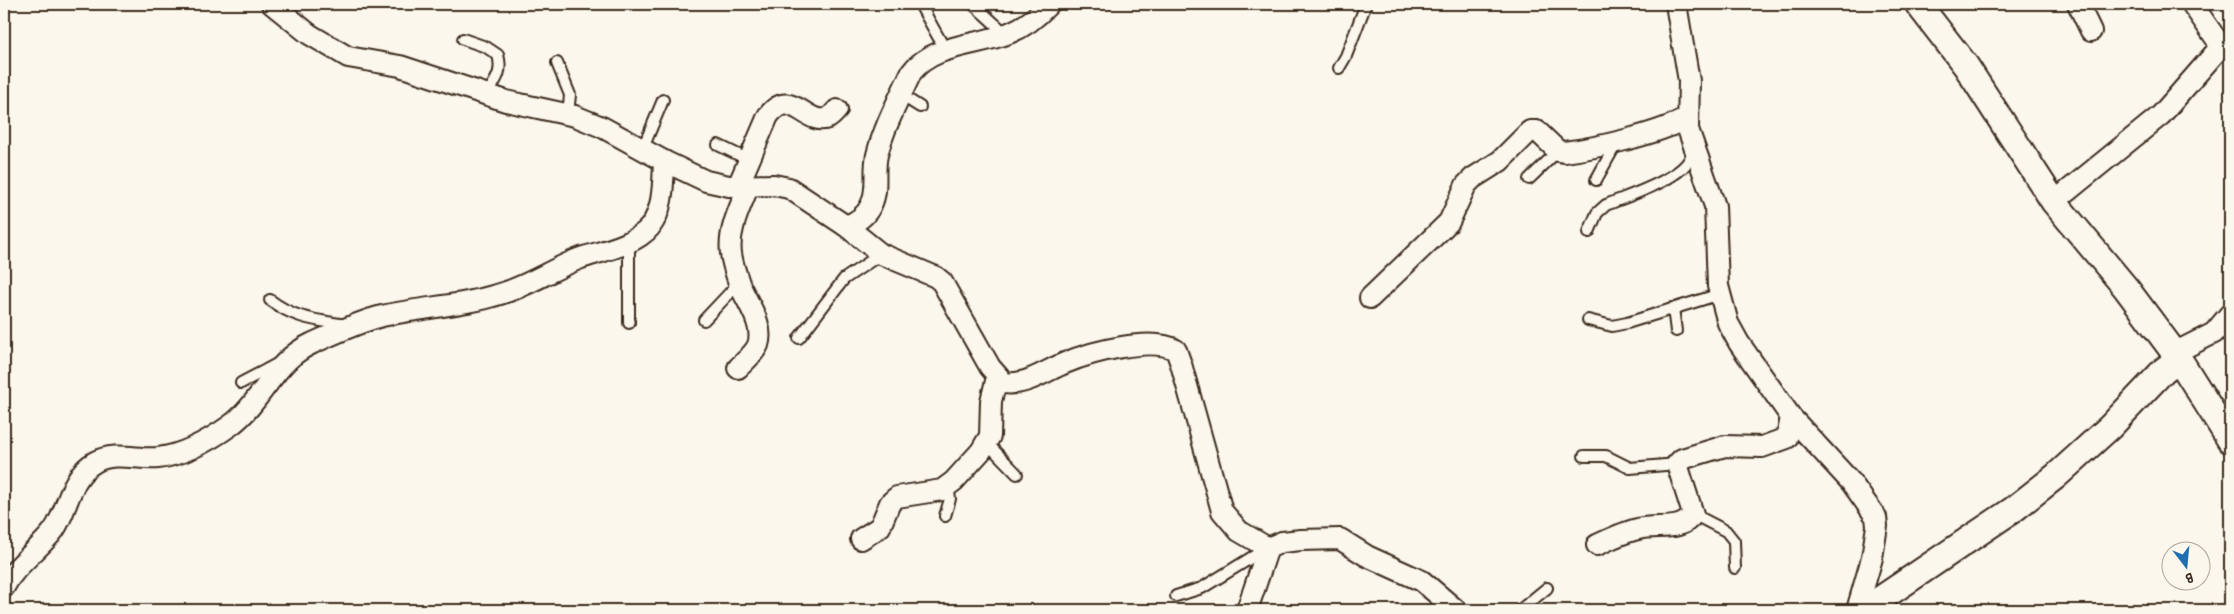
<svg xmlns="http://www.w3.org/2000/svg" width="2234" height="614" font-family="'Patrick Hand',sans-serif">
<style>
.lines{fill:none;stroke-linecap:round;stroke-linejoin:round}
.service-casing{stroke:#3b2a1e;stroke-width:14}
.minor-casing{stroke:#3b2a1e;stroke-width:24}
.tertiary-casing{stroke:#3b2a1e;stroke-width:29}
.service{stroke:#fbf7ec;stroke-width:10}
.minor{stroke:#fbf7ec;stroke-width:20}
.tertiary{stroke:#fbf7ec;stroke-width:25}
</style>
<rect width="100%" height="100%" fill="#fbf7ec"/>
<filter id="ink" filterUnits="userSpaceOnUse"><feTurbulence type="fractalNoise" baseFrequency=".02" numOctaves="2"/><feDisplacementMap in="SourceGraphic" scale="10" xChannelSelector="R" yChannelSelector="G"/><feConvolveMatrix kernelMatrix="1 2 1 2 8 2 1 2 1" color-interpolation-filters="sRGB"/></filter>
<g filter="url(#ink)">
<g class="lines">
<g class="service-casing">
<g id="service">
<path d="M973,4L1006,34"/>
<path d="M922,8L946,51"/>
<path d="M463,39L486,47L498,55C503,72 496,80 487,94"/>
<path d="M557,63L570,95L568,114"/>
<path d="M1339,68L1346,56L1366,4"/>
<path d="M901,95L920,107"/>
<path d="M718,145L749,160"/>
<path d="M643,148L663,100"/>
<path d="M1529,179L1558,151"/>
<path d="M1596,180L1616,144"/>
<path d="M1589,232L1597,213L1606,205C1627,196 1693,176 1692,150"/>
<path d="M270,300C295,319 316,320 346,325"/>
<path d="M1673,308L1676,331"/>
<path d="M704,320L739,283"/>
<path d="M1588,320L1612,326L1627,323L1717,295L1718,289"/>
<path d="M629,323V241"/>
<path d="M799,338L844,279L881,254"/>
<path d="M241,383L277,364"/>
<path d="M987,443L1017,474"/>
<path d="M1584,456H1606L1630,468L1677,464"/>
<path d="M1693,514L1726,531L1734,541L1735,568"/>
<path d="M945,516L950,499L948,486"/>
<path d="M1176,596L1202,588L1267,548"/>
<path d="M1520,610L1547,588"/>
</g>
</g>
<g class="minor-casing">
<g id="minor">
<path d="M272,4L309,34L348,57L400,66L506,101L575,116L602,127L664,161L706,181L729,186L774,185L789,188L846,226L881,254L936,277L942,282L990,367L1004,383C1026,386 1045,371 1065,363C1091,352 1152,336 1176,350L1181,364L1222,511L1239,531L1268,548"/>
<path d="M1676,4L1689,81L1688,129L1715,206L1718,286L1728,323L1739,343L1791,417L1851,482L1876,517L1877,526L1872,558L1857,610"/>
<path d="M2078,4L2091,31"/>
<path d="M738,186L768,116C791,85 806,127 828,118C831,117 834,113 837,110"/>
<path d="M2054,202L2161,115L2216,52L2219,45L2217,40L2192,4"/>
<path d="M846,226C857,222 866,216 871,205C879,189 873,172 877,155C884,127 899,99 911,73C932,44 978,46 1009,33C1025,27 1038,16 1049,4"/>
<path d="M1370,298L1449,222L1466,185L1473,178L1500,161L1530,131H1537L1558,151L1564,152C1597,148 1658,134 1687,118"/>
<path d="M2174,353L2214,333L2230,314"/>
<path d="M738,368C745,361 754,354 758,345C765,324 746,302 739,283C736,274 732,263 731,253C728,230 740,208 748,187"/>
<path d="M861,539L880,527L890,503L897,497L942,490L954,481L981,451L990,436L991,401L997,377"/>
<path d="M1597,545C1610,539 1624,532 1638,529C1656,524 1682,533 1693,514L1677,464L1682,459L1725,446L1762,447L1787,438L1791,417"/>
<path d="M4,587C16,564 38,551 54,530C69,508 69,477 95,462C115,451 137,460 158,458C184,455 210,440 231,425C262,402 274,361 311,344C333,334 358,322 382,316C422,307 464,306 503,293C530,285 554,268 581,258C602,251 635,245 650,227C664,209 663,182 664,161"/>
<path d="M1247,610L1268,548L1282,542L1301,540L1340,539L1367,556L1422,581L1456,610"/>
</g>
</g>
<g class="tertiary-casing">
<g id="tertiary">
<path d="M1918,4L1966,66L2054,202L2126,288L2179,359L2230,440"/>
<path d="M1860,610L1873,604L2014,509L2056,476L2110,427L2164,370L2179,359"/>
</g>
</g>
<use href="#service" class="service"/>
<use href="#minor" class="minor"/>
<use href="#tertiary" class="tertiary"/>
</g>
</g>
<rect width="2234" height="614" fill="none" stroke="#fbf7ec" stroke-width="20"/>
<rect x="10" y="10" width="2214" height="594" fill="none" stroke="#3b2a1e" stroke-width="2" filter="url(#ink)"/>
<g transform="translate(2186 566) rotate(164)"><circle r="24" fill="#fbf7ec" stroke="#aea59a"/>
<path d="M0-4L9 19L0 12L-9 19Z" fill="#1f6fb2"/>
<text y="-8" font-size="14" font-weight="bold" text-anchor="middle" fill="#3b2a1e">B</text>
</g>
</svg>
